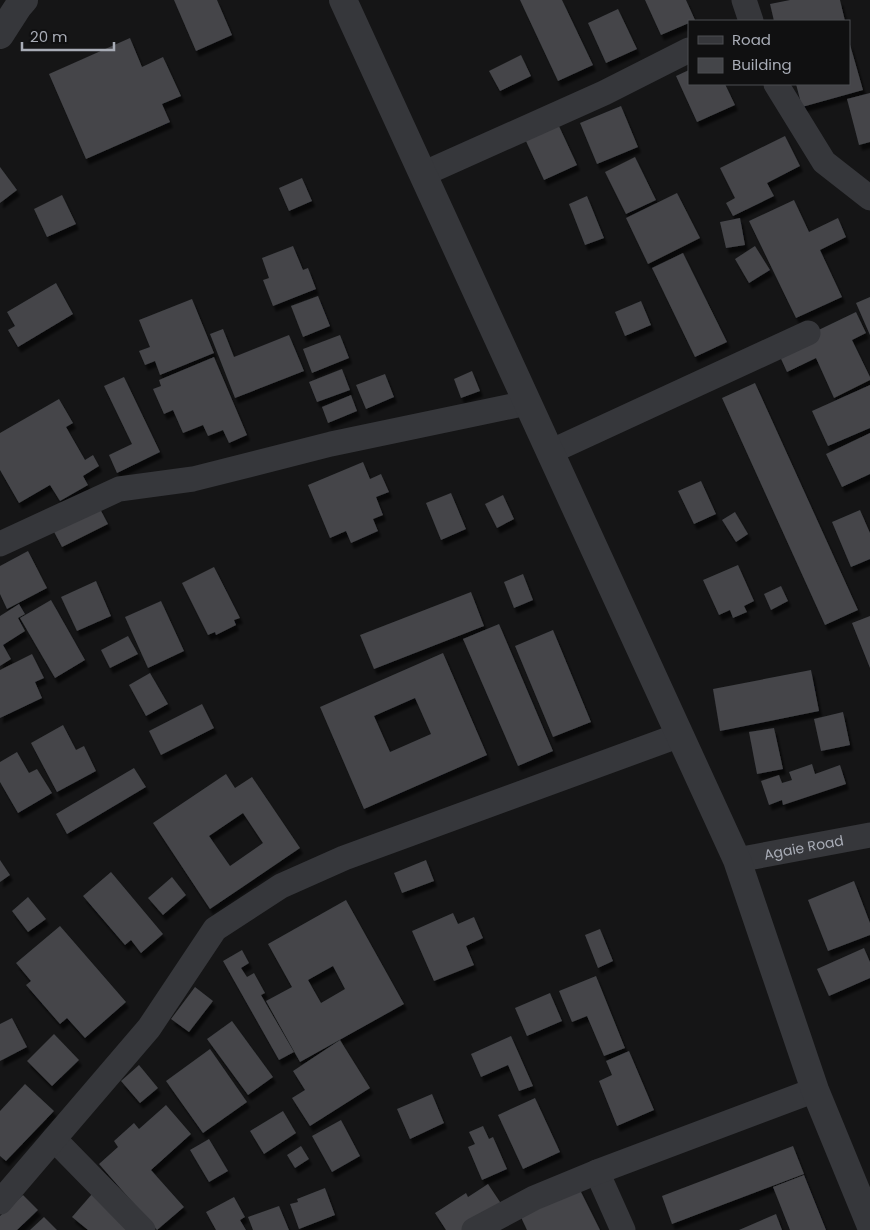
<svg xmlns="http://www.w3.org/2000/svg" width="870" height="1230" font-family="Poppins,sans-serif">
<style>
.building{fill:#444549;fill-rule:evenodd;filter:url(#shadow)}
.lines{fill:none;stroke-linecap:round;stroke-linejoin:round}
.minor{stroke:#36373b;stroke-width:25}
.tertiary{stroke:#36373b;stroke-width:28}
.labels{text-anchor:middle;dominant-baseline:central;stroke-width:5;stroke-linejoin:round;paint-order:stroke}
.street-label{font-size:14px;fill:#a8acb6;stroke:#101011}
</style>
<defs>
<filter id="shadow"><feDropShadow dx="3" dy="5.5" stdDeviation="1" flood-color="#0009"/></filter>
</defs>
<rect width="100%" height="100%" fill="#151516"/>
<g class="building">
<path d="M174,0H217L232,35L196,51Z"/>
<path d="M520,0H562L593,65L558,81Z"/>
<path d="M645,0H686L695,20L689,21V23L661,35Z"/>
<path d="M790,0H840L845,21H774L770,4Z"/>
<path d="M618,9L637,49L606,63L588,23Z"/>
<path d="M130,38L142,67L163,57L181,96L162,104L170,122L86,159L49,74Z"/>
<path d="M849,41L863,90L802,107L796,84H849Z"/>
<path d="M521,55L531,76L500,91L489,71Z"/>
<path d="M689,70V84H725L735,105L697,122L676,76Z"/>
<path d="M870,93V142L859,145L847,99Z"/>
<path d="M621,106L638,147L597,164L580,123Z"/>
<path d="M558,124L577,165L544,180L525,139Z"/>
<path d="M785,136L800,166L767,183L774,196L733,216L726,203L735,198L720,168Z"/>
<path d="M635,157L656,200L626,214L605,172Z"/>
<path d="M0,167L17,190L0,203Z"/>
<path d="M302,178L312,201L289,211L279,188Z"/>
<path d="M677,193L700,238L648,264L626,218Z"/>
<path d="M62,195L76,224L47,237L34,209Z"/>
<path d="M587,196L604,238L585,245L569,204Z"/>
<path d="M794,200L809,232L838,218L846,237L820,250L842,297L796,318L749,221Z"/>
<path d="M740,218L745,245L726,248L720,222Z"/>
<path d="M293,246L303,270L308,268L316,289L273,306L263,280L269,278L262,258Z"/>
<path d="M755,246L770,270L749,283L735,259Z"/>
<path d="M683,253L727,342L695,357L652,268Z"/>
<path d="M56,283L73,314L18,347L8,330L15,326L7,312Z"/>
<path d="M318,296L330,326L303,337L291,306Z"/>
<path d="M870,297V335L856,303Z"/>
<path d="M192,299L214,353L160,375L155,361L145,365L139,351L150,347L139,320Z"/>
<path d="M641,301L651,325L625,336L615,312Z"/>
<path d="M856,312L866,333L852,340L870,377V380L834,398L816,358L787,372L777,350Z"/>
<path d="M223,329L234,357L289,335L304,371L235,398L210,334Z"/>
<path d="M340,335L349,358L312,373L303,349Z"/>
<path d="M214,357L247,435L229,443L223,430L208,436L203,425L183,433L173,410L164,414L153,389L161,386L159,380Z"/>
<path d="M342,369L350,390L317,402L309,382Z"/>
<path d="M472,371L480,391L461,398L454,379Z"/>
<path d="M385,374L394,397L366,409L356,385Z"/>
<path d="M124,377L160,452L117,473L109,455L132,444L104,386Z"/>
<path d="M755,383L858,610L825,625L722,398Z"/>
<path d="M870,385V428L828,446L812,411Z"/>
<path d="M351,395L357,411L328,423L322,407Z"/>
<path d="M59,399L73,423L66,427L85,460L93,455L99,466L83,476L88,485L60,501L50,485L19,503L0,470V433Z"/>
<path d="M870,433V474L842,487L826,454Z"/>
<path d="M363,462L370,479L381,474L389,492L376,497L383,515L373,519L378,531L351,543L346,531L330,538L308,485Z"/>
<path d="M701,481L716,514L694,524L678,491Z"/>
<path d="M451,493L466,529L441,540L426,503Z"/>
<path d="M503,495L514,519L497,528L485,504Z"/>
<path d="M98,505L108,524L62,547L52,528Z"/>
<path d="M860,510L870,533V559L851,567L832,522Z"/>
<path d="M735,512L748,534L736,542L722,520Z"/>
<path d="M28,551L47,588L7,609L0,594V566Z"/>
<path d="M738,565L754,601L744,606L747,612L733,618L730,610L719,615L703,580Z"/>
<path d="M214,567L240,618L234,620L236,625L216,635L215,632L208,635L182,583Z"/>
<path d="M523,574L533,600L514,608L504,582Z"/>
<path d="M96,581L111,616L77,631L61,597Z"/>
<path d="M781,586L788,601L771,610L764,594Z"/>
<path d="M471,592L484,626L374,669L360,635Z"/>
<path d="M51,600L85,660L55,678L20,618Z"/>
<path d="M161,601L184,651L148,668L125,617Z"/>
<path d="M19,604L25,614L18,618L25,631L3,645L11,659L0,666V616Z"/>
<path d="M870,616V668L852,623Z"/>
<path d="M499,624L553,751L518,766L463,639Z"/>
<path d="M553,630L591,722L553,737L515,646Z"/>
<path d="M128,636L138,654L110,668L101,650Z"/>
<path d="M443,653L487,755L364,809L320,707ZM415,698L431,734L390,752L374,716Z"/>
<path d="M32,654L44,678L35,682L42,698L0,718V670Z"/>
<path d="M811,670L819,711L720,731L713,689Z"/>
<path d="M150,673L168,704L146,716L129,685Z"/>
<path d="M202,704L214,728L161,755L149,731Z"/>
<path d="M843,712L850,745L821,751L814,719Z"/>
<path d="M63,725L76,750L84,746L96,771L57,792L31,743Z"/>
<path d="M774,728L783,769L757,774L749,732Z"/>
<path d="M17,752L29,773L37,769L52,793L18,813L0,782V762Z"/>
<path d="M812,764L815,774L840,765L846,784L783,805L782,800L769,805L761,781L779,775L782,783L792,780L789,772Z"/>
<path d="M134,768L146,787L67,834L56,814Z"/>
<path d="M226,774L235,788L252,777L300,848L210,909L153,823ZM243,813L263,843L230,866L209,836Z"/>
<path d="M0,860L10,875L0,882Z"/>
<path d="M426,860L434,881L402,893L394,873Z"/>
<path d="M111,872L163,934L141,953L131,940L125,945L83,896Z"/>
<path d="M172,877L186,895L163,915L148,898Z"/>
<path d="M854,881L870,923V935L828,951L808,900Z"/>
<path d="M28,897L46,919L28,932L12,911Z"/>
<path d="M346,900L404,1004L300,1062L266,1001L292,987L268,944ZM333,966L345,989L321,1003L308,980Z"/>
<path d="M453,913L458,924L474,917L483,938L466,946L474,965L434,981L412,931Z"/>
<path d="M60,926L126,1002L85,1038L67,1018L60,1024L26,985L31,981L16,963Z"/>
<path d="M600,929L613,961L598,968L585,935Z"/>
<path d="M864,948L870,962V978L829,996L817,969Z"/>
<path d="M242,950L249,963L241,968L247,977L254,973L265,993L261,995L294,1052L279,1060L223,961Z"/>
<path d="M596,976L625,1048L604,1056L587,1016L572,1022L559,991Z"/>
<path d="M195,987L213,1001L189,1032L171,1019Z"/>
<path d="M550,993L562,1021L527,1036L515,1008Z"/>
<path d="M12,1018L27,1047L0,1061V1024Z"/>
<path d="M232,1021L273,1077L248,1095L207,1039Z"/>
<path d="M54,1034L79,1060L52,1086L27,1061Z"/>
<path d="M511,1036L533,1086L519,1091L508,1065L481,1077L471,1054Z"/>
<path d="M340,1040L370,1088L310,1126L292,1098L305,1090L293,1071Z"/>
<path d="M210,1049L247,1102L203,1133L166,1081Z"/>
<path d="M629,1051L654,1110L617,1126L599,1081L612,1075L606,1061Z"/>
<path d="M139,1065L158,1088L140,1103L121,1081Z"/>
<path d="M25,1084L54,1111L6,1161L0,1156V1111Z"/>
<path d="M432,1094L444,1123L410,1139L397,1109Z"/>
<path d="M535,1098L560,1152L523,1169L498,1115Z"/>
<path d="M166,1105L191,1134L151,1170L184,1207L157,1230L99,1164L118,1147L114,1141L134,1123L139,1129Z"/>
<path d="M283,1111L296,1133L264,1154L250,1131Z"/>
<path d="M341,1120L360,1156L332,1172L312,1136Z"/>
<path d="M483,1126L489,1139L493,1137L507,1169L482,1180L468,1147L475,1144L469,1132Z"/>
<path d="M209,1139L228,1171L209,1182L190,1150Z"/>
<path d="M301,1146L309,1159L295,1168L287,1155Z"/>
<path d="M793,1146L804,1174L672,1224L662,1196Z"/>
<path d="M804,1175L826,1230H790L773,1187Z"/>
<path d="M488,1184L504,1208L469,1230H446L435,1213L466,1193L468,1197Z"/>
<path d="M577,1184L600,1230H527L519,1213Z"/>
<path d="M325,1188L335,1215L299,1229L290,1204L298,1202L297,1199Z"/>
<path d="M92,1194L136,1230H88L72,1217Z"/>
<path d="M23,1195L38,1210L17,1230H0V1216Z"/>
<path d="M234,1197L245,1217L240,1220L246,1230H216L206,1212Z"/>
<path d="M279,1206L289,1230H253L248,1217Z"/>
<path d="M776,1214L782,1230H739Z"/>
<path d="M44,1217L57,1230H30Z"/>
</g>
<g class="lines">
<g class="minor">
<path d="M744,0L751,21"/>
<path d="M776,84L824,162L870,198"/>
<path d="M423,174L604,93L689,50"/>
<path d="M550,452L808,333"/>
<path d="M0,544L119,489L193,479L331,444L527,403"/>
<path id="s1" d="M737,860L870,835"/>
<path d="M54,1139L143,1230"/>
<path d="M597,1172L623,1230"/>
<path d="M0,1202L149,1028L215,929L281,886L344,858L680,735"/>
<path d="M474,1230L534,1198L597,1172L815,1090"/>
</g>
<g class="tertiary">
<path d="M343,0L737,860L815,1090L870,1224"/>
<path d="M0,35L18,7L24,0"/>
</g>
</g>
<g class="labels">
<g class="street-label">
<text stroke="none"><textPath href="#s1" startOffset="68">Agaie Road</textPath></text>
</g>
</g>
<rect x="688" y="20" width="162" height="65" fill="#101011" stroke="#4d4e53"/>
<rect x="698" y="36" width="25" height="8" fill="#36373b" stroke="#4d4e53"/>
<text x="732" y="45" font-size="15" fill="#a8acb6">Road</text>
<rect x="698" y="58" width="25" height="15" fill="#444549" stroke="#4d4e53"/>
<text x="732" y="70" font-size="15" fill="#a8acb6">Building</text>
<path d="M22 42v8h92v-8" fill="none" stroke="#a8acb6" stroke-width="2.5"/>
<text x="30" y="42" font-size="15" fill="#a8acb6" stroke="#101011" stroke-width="4" paint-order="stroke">20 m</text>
</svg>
